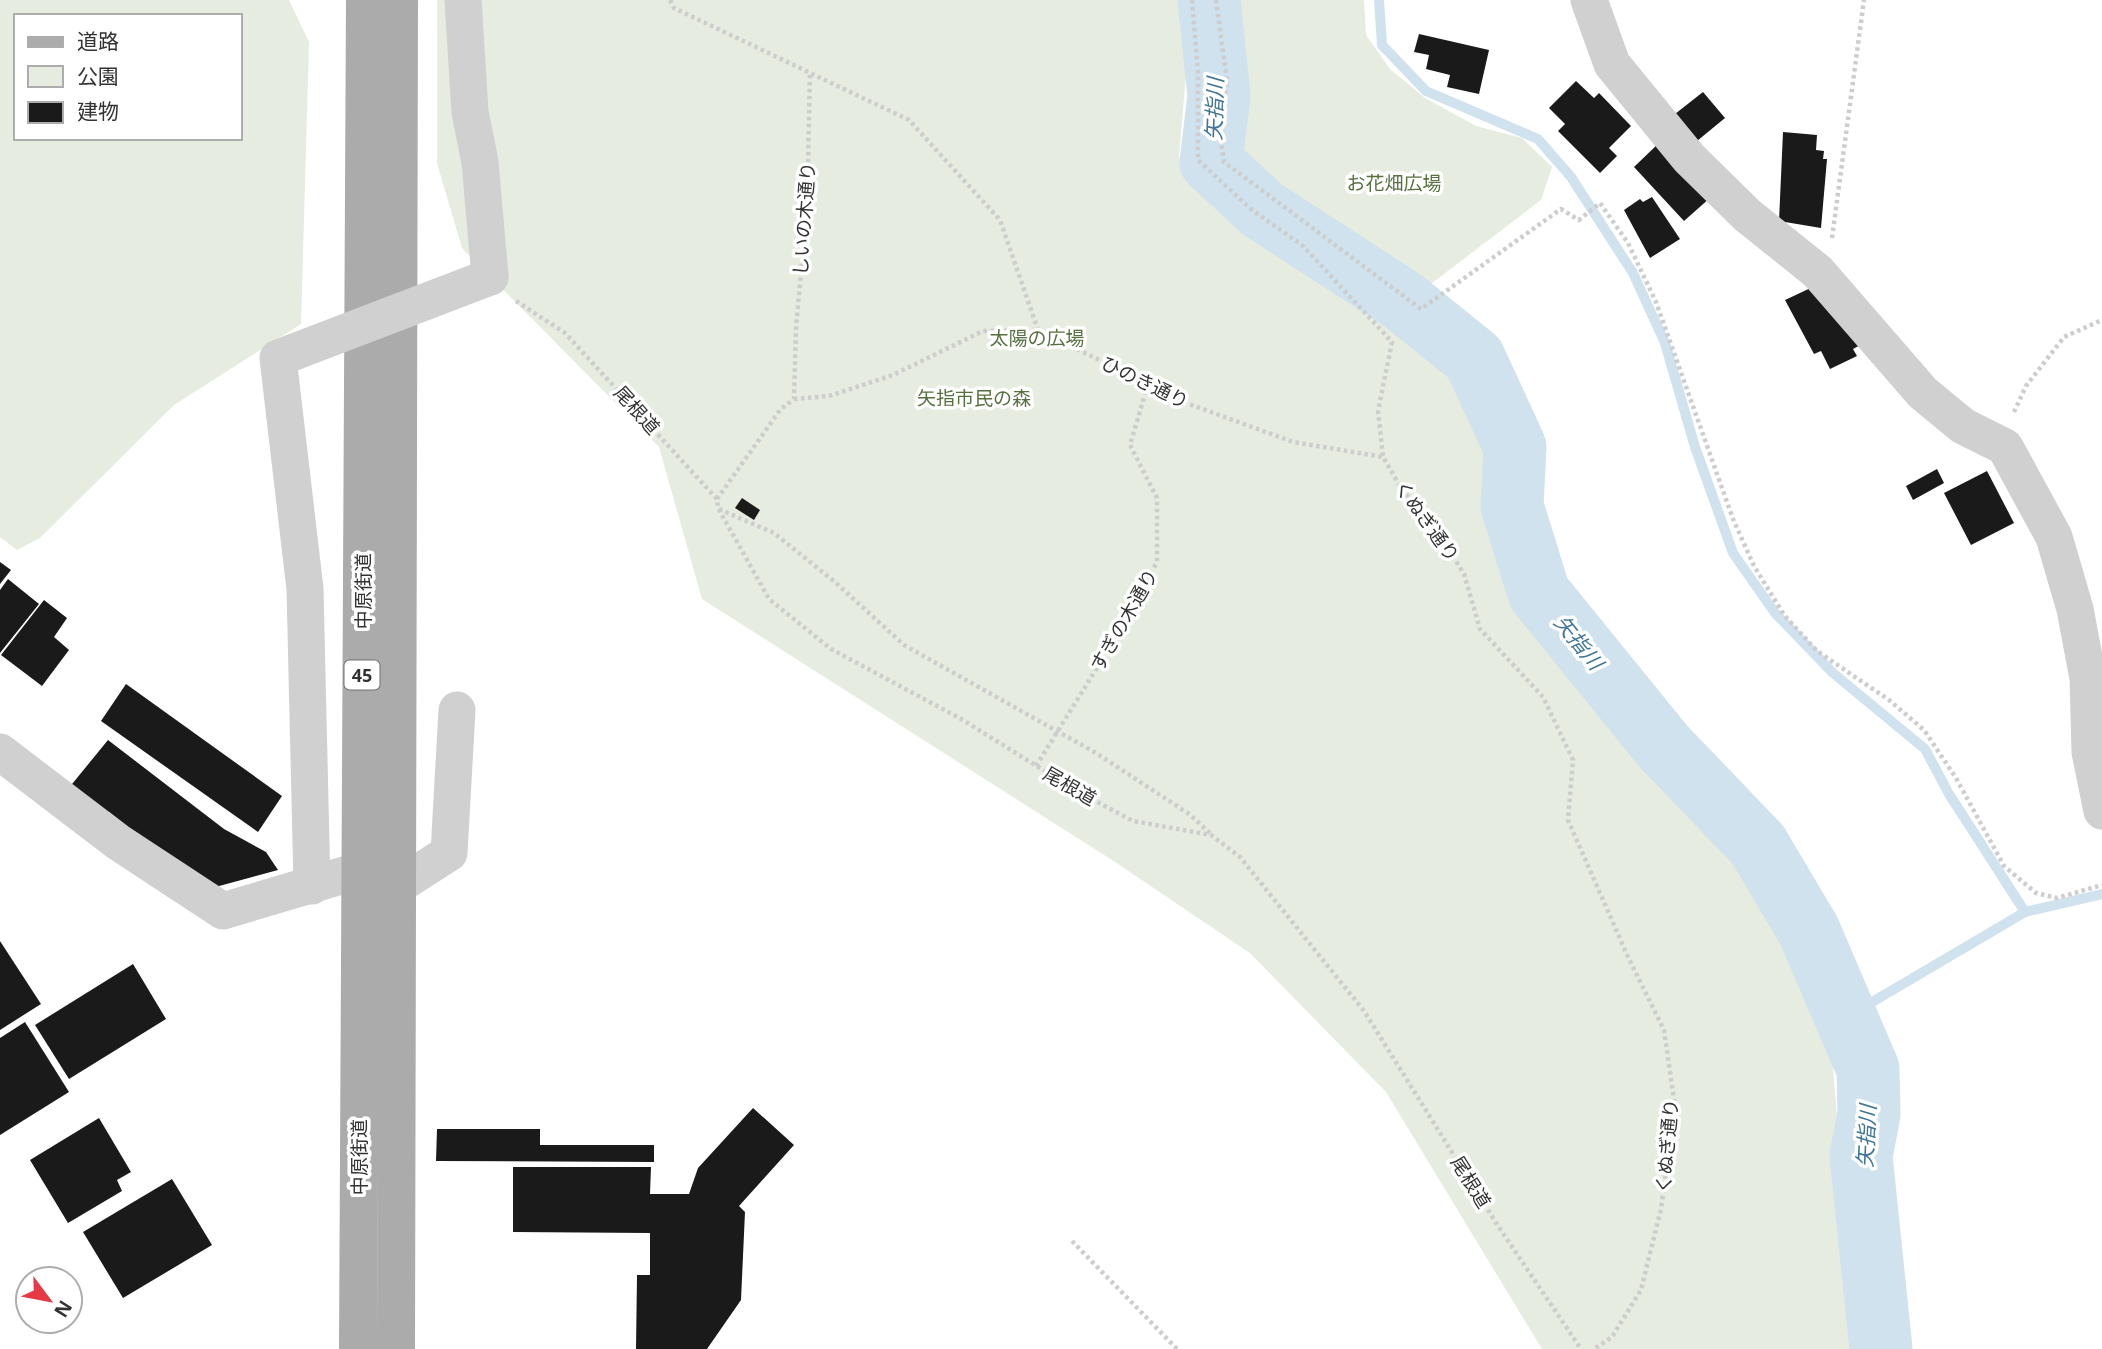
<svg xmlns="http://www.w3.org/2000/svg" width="2102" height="1349" font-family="'Noto Sans','Noto Sans JP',sans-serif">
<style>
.green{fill:#e6ecdf;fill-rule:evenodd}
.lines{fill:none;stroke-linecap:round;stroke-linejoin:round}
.stream{stroke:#cfe2ee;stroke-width:10}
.river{stroke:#cfe2ee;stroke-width:63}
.building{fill:#1a1a1a}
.path{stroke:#cdcdcd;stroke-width:4.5;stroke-dasharray:3.5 3.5;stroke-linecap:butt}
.minor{stroke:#d0d0d0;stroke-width:37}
.major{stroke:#ababab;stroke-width:38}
.minor-bridge{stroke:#d0d0d0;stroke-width:37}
.labels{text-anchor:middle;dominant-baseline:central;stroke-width:7;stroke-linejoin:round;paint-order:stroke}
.shield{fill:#fff;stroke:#707070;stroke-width:2}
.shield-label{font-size:18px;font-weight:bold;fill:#333}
.park-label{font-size:19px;fill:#56703f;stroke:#fff}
.street-label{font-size:19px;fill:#333;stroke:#fff}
.water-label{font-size:21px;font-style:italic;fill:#3f7597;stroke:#fff}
</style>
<rect width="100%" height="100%" fill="#fff"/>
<g class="green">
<path d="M0,0H289L309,42L301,324L174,405L40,538L17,550L0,537ZM16,16H240V138H16Z"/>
<path d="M437,0H1192L1179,158L1352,303L1474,358L1493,437L1510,589L1753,879L1830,1031L1848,1253L1879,1349H1542L1386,1092L1250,953L1112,860L702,599L659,447L462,248L437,163Z"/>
<path d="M1223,0H1364L1366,35L1390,69L1425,98L1476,126L1522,138L1552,167L1541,200L1415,296L1343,258L1256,182L1231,137Z"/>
</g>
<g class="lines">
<g class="stream">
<path d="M1379,0L1382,45L1426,91L1538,139L1571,177L1633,273L1665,343L1695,447L1733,553L1775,613L1833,673L1925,749L1949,794L2025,912"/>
<path d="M1845,1018L2025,912L2102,894"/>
</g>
<path class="river" d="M1209,0L1219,96L1211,162L1263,210L1402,300L1474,358L1515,447L1512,506L1539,593L1664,747L1758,845L1809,931L1868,1069L1869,1114L1861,1156L1881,1349"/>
</g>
<g class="building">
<path d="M1419,34L1489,50L1479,94L1447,87L1450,75L1426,69L1429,55L1414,52Z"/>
<path d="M1576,81L1594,98L1599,93L1631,126L1609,148L1617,156L1600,173L1558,131L1565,124L1549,108Z"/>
<path d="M1703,92L1725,118L1697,141L1675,114Z"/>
<path d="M1783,132L1817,135L1816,150L1824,151L1823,159H1827L1821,228L1779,221Z"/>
<path d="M1660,142L1711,197L1684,221L1634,167Z"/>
<path d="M1652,197L1680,239L1650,258L1624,210L1640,199L1643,202Z"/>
<path d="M1817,285L1862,344L1853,349L1857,356L1830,369L1821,351L1814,354L1785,300Z"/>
<path d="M1937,469L1944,483L1913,500L1906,486Z"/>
<path d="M1987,471L2014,523L1971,545L1944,493Z"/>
<path d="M742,498L760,510L754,520L735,508Z"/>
<path d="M0,562L11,570L0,584Z"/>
<path d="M8,579L39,604L0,653V590Z"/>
<path d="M44,600L67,618L54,637L69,650L42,686L1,655Z"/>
<path d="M126,684L282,796L258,832L101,721Z"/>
<path d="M108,740L224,829L266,852L278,870L208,889L109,812L104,816L68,789Z"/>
<path d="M0,941L41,1004L0,1030Z"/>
<path d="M133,964L166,1019L69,1079L35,1025Z"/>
<path d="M25,1022L69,1092L0,1135V1038Z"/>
<path d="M753,1108L794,1145L739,1206L745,1212L741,1300L707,1349H636L637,1275H650V1233L513,1232V1167H651L650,1194H689L698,1168Z"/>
<path d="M99,1118L131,1172L117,1180L122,1191L68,1223L30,1160Z"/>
<path d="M437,1129H540V1145H654V1162L436,1161Z"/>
<path d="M172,1179L212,1245L123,1298L83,1232Z"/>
</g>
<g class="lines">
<g class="path">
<path d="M670,0L674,8L909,120L1000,220L1038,330"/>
<path d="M1192,0L1198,74V160L1252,210L1302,245L1392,342L1378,411L1383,457L1401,488L1441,537L1464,574L1480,629L1543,697L1573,760L1568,820L1628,957L1664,1030L1675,1106L1661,1209L1641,1290L1612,1337L1594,1349"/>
<path d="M1216,0L1227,81L1219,128L1224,162L1421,309L1561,209L1579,220L1600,203L1628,243L1656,302L1733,519L1754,566L1784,615L1817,651L1889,700L1924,730L1956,778L2004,866L2036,893L2057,898L2102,885"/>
<path d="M1832,238L1864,0"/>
<path d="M516,301L565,333L717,499L718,508L769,599L831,649L963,720L1075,790L1133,821L1211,835L1240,857L1364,1011L1498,1226L1581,1349"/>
<path d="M794,399L829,396L893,375L983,331L1038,330L1189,404L1293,442L1383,457"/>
<path d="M2014,412L2026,386L2064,337L2102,320"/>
<path d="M717,499L780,410L794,399L796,327L807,208L810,72"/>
<path d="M719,509L774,533L835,582L904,645L1096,753L1189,814L1211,834"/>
<path d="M1036,766L1118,634L1157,562V498L1130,445L1148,384"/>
<path d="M1072,1241L1177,1349"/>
</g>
<g class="minor">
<path d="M463,0L470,112L480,162L490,277"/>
<path d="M1589,0L1612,64L1689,158L1747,215L1818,272L1923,393L1963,426L2005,447L2054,537L2075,609L2088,678L2090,752L2102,811"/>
<path d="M294,352L278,358L305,589L312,886"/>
<path d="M0,752L118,842L223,911L361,870"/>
<path d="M396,887L449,853L457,710"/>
</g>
<g class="major">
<path d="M358,1349L365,0"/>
<path d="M396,1349L399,0"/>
</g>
<path class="minor-bridge" d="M294,352L490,277"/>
</g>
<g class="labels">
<rect class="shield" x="344.5" y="660.5" width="35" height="29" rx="5"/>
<g class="shield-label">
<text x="362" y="675">45</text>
</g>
<g class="park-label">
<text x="1394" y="183">お花畑広場</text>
<text x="1037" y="338">太陽の広場</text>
<text x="974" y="398">矢指市民の森</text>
</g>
<g class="street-label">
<text transform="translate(804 219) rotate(-86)">しいの木通り</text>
<text transform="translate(1145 382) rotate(26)">ひのき通り</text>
<text transform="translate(637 410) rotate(48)">尾根道</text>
<text transform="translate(1427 521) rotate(54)">くぬぎ通り</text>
<text transform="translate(363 591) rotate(-90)">中原街道</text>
<text transform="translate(1124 620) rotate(-60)">すぎの木通り</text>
<text transform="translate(1070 786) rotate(30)">尾根道</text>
<text transform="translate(1667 1146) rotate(-85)">くぬぎ通り</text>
<text transform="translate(359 1157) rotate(-90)">中原街道</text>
<text transform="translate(1471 1182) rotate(58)">尾根道</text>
</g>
<g class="water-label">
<text transform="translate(1214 109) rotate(-88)">矢指川</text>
<text transform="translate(1579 642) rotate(51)">矢指川</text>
<text transform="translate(1866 1136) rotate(-87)">矢指川</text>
</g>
</g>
<rect x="14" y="14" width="228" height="126" fill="#ffffff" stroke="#adadad" stroke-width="2"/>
<rect x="28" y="37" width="35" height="10" fill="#ababab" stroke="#adadad" stroke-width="2"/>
<text x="77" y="49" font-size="21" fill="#333333">道路</text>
<rect x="28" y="66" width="35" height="21" fill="#e6ecdf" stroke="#adadad" stroke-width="2"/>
<text x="77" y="84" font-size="21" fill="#333333">公園</text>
<rect x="28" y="102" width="35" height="21" fill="#1a1a1a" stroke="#adadad" stroke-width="2"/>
<text x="77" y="119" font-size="21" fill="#333333">建物</text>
<g transform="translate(49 1300) rotate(122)"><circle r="33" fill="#ffffff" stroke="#adadad" stroke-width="2"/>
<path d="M0-5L12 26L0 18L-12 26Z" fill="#e63946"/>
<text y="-10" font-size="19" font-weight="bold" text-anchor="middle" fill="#333333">N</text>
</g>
</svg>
